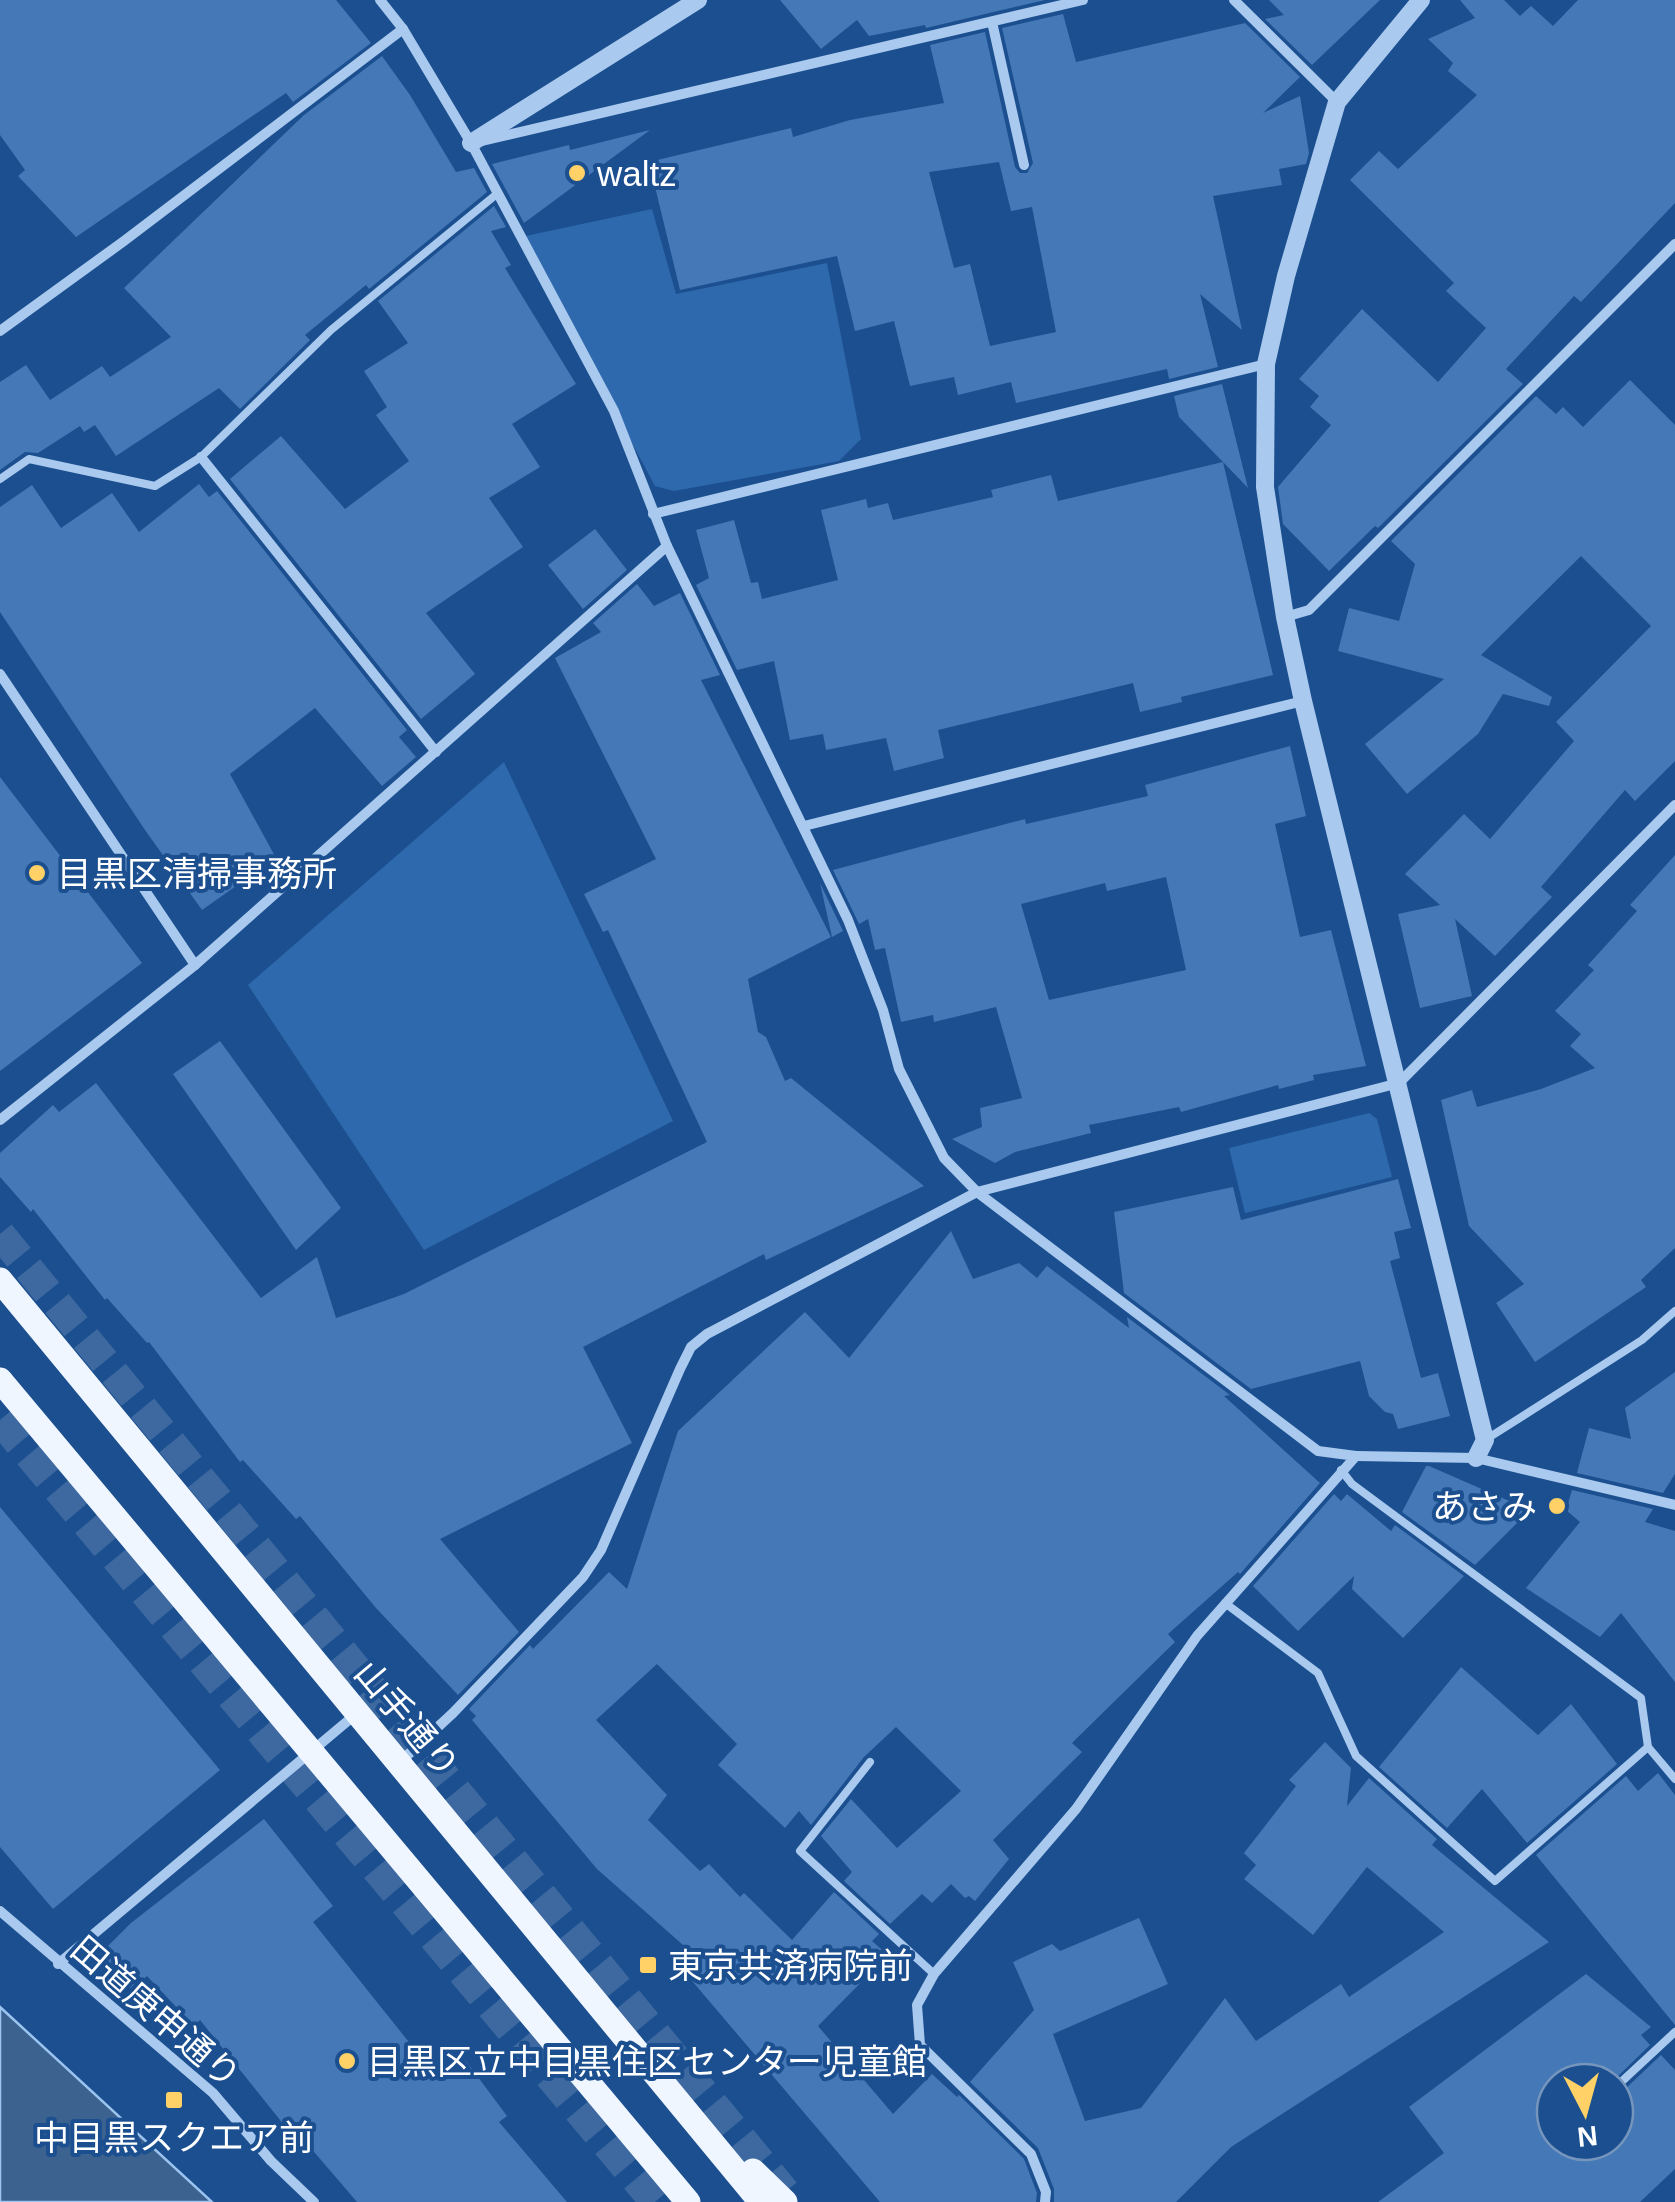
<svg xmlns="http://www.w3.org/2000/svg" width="1675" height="2202" font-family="Helvetica,'Noto Sans JP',sans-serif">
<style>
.green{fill:#2e69ad}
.water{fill:#3c6290;stroke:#9cc4f0;stroke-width:2.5}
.building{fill:#4478b7;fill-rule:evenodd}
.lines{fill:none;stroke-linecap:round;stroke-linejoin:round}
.motorway-tunnel{stroke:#3d69a0;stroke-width:30;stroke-dasharray:30 15;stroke-linecap:butt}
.service{stroke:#a9c9ee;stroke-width:8}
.minor{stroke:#a9c9ee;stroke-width:10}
.tertiary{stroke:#a9c9ee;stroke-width:18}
.primary{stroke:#f0f6ff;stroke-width:25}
.poi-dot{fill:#ffd166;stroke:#1b4f8f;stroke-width:4}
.labels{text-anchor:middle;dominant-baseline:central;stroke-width:8;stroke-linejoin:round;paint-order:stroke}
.poi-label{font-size:35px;fill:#fff;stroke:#1b4f8f;text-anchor:start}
.street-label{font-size:35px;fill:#fff;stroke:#1b4f8f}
</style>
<rect width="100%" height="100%" fill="#1b4f8f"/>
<g class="green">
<path d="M652,209L676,294L827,263L861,439L839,461L674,491L655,486L521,237Z"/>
<path d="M504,762L673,1121L424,1250L248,985Z"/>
<path d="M1369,1113L1377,1119L1392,1177L1245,1213L1229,1148Z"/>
</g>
<path class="water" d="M0,2007L212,2202H0Z"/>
<g class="building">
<path d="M0,0H336L371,43L293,102L286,93L76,237L18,176L25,170L0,135Z"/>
<path d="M780,0H1045L926,28L925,25L869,36L857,20L821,49Z"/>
<path d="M1269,0H1380L1312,65L1265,19L1284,15Z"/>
<path d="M1460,0H1504L1520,16L1531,6L1553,26L1578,0H1675V203L1581,302L1574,296L1506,369L1523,384L1378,528L1375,526L1329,571L1283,524L1278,487L1331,425L1310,407L1319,396L1299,379L1362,309L1438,382L1486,328L1446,291L1454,283L1350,180L1379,151L1398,169L1477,95L1448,71L1453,63L1428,39L1475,18Z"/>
<path d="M1063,14L1076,62L1245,23L1300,77L1263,113L1300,96L1309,153L1306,164L1279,169L1282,185L1213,196L1242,330L1200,294L1218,367L1169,379L1167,369L1016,403L1011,382L958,395L954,377L910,386L894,321L855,331L837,256L680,290L649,162L791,128L793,137L850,120L944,103L930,45L985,32L1015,167L1020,173H1027L1033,163L1002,28ZM999,162L1011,211L1032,207L1056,332L990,346L970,264L954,268L929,172Z"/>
<path d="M382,56L410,95L456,172L474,168L487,192L369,289L366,285L305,335L310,340L240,409L219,388L116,456L95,425L84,432L80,426L38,453L25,452L0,470V382L26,365L50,400L102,366L110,377L171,337L124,288L304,115Z"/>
<path d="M650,130L524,223L492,164L569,145L570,150Z"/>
<path d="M494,206L506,227L491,231L511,265L505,268L576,384L512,424L540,467L489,498L523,547L426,613L475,674L421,719L230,479L281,436L345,509L409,461L376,415L387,407L364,371L408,343L378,301Z"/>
<path d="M1630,380L1675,425V761L1635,801L1625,790L1541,887L1552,897L1495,956L1455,919L1472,996L1420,1008L1398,914L1440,905L1405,874L1464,814L1490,839L1574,741L1556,722L1651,626L1581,556L1481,655L1552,697L1549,706L1503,694L1478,734L1407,794L1365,744L1444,679L1338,651L1349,608L1399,621L1415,564L1391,541L1536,396L1556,414L1563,407L1583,427Z"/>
<path d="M1222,384L1248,488L1223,462L1273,675L1181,697L1182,702L1140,712L1133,683L938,730L944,758L894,771L886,738L826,750L823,734L790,740L774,661L737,670L696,585L709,578L696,530L734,520L751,583L758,582L762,599L838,580L821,510L866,499L868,508L888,503L893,520L993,497L991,490L1051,475L1058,501L1223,462L1179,417L1174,396Z"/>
<path d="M199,484L209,497L217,491L407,730L399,737L416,757L382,786L315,708L230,774L276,858L202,910L145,830L0,612V507L32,485L61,528L112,493L139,532Z"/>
<path d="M595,529L627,570L583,609L548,565Z"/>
<path d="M637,584L654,606L680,593L720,675L701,680L831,937L748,979L758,1032L766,1037L785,1081L791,1078L924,1186L766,1260L764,1254L583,1347L632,1443L440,1539L519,1632L458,1695L376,1608L300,1516L296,1519L243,1460L240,1462L149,1342L147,1343L107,1298L105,1300L33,1209L31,1212L0,1177V1153L53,1105L59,1112L96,1083L261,1298L317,1257L336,1318L404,1294L707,1142L608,930L603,932L584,894L656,859L555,658L601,632L593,623Z"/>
<path d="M1290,746L1306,816L1275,824L1300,937L1331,930L1366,1066L1313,1075L1314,1080L1279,1089L1278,1085L1181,1112L1179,1107L1089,1125L1091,1133L1015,1152L995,1163L952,1139L982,1127L980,1108L1022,1098L996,1007L934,1022L933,1015L901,1022L885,948L875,950L868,919L859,924L833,870L1025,819L1026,824L1148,796L1145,785ZM1166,877L1186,970L1049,1000L1021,904L1105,883L1107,891Z"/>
<path d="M0,777L142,963L0,1071Z"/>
<path d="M1675,855V1248L1641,1280L1646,1287L1535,1362L1496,1303L1524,1284L1469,1226L1441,1100L1472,1090L1477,1107L1541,1089L1595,1068L1570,1046L1581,1034L1555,1011L1594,970L1588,965L1637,911L1630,905Z"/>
<path d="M820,883L843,931L832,937Z"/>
<path d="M220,1041L341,1208L296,1250L173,1074Z"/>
<path d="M1398,1179L1411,1228L1394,1232L1400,1258L1390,1261L1421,1378L1438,1373L1450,1416L1398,1429L1393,1414L1385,1412L1369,1396L1360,1361L1251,1389L1124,1293L1114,1212L1233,1187L1241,1220Z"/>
<path d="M951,1231L973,1279L1019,1263L1037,1278L1047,1266L1129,1328L1127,1317L1230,1395L1224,1396L1320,1483L1240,1574L1238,1572L1168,1634L1175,1642L1072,1743L1082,1752L993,1840L1009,1859L975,1901L969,1896L965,1898L951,1884L932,1903L922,1894L890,1924L844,1881L852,1872L821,1836L851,1799L897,1848L961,1791L896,1727L864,1757L811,1825L799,1811L785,1828L718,1765L737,1744L657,1664L596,1720L667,1795L648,1820L700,1871L709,1864L740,1897L744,1893L792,1940L834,1892L879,1934L872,1941L888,1955L818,2026L893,2114L932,2074L957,2097L959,2095L1024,2159L1037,2193L1036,2202H880L670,1955L683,1945L597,1869L472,1720L476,1716L469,1709L530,1645L533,1649L609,1572L627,1589L678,1431L805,1312L849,1358Z"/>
<path d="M1675,1372V1474L1663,1493L1577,1473L1589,1428L1631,1439L1625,1408Z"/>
<path d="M1426,1466H1429L1530,1510L1475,1565L1402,1512Z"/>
<path d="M1572,1490L1653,1509L1645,1522L1675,1531V1682L1621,1613L1600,1637L1526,1588L1580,1522L1566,1510Z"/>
<path d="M1334,1494L1341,1501L1347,1494L1391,1531L1395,1525L1464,1576L1403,1638L1352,1589L1354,1576L1298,1631L1253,1586Z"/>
<path d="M0,1507L220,1770L53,1909L0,1847Z"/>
<path d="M1461,1667L1538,1735L1571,1704L1617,1764L1527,1843L1482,1789L1447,1828L1379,1767Z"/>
<path d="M1325,1742L1351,1768L1347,1806L1369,1778L1437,1839L1432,1845L1549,1942L1231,2147L1176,2202H1054V2189L1038,2148L970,2082L1034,2010L1013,1962L1052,1944L1060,1951L1139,1918L1168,1984L1053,2034L1085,2121L1141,2108L1225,1998L1256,2041L1341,1984L1349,1997L1444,1932L1367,1867L1313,1935L1244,1879L1256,1865L1244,1853L1296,1786L1289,1780Z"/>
<path d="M1658,1773L1675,1795V2025L1536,1855L1626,1776L1638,1791Z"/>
<path d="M264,1819L333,1906L313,1922L440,2081L466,2061L507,2116L499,2122L567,2202H357L309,2146L304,2150L200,2020L194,2026L147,1976L132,1990L97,1957L131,1923Z"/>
<path d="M1586,1974L1651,2027L1641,2035L1650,2045L1612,2082H1555V2142H1615V2090H1624L1661,2055L1675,2070V2169L1640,2202H1378L1444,2153L1409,2107Z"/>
</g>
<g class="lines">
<g class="motorway-tunnel">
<path d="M0,1234L785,2192"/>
<path d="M0,1420L655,2202"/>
</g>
<g class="service">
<path d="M0,479L29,459L155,486L201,457L331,330L498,193"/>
<path d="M1485,1440L1642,1340L1675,1311"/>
<path d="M1225,1603L1318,1673L1356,1756L1495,1881L1648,1747L1641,1698L1352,1484L1341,1470"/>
<path d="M1648,1747L1675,1779"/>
<path d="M870,1762L800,1851L934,1974"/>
<path d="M1619,2084L1675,2032"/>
</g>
<g class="minor">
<path d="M380,0L403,29L471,143L614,411L667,546L848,920L883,1010L899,1069L944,1158L977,1192L1318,1451L1356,1456L1197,1636L1076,1809L934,1974L917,2005L920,2045L1031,2154L1046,2192L1045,2202"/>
<path d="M1234,0L1337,102"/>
<path d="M992,22L1024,165"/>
<path d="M482,141L1083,0"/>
<path d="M0,331L124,241L403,29"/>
<path d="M201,457L436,752"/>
<path d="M653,514L1266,364"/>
<path d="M1285,617L1309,610L1675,244"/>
<path d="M0,674L195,965"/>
<path d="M804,826L1303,701"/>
<path d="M0,1120L195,965L667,546"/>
<path d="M1356,1456L1476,1458L1675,1505"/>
<path d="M399,1763L453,1713L583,1577L601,1550L680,1369L691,1347L707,1334L977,1192L1399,1083L1675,805"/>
<path d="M0,1911L213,2093L271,2161L314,2202"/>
<path d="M58,1964L356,1714"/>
</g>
<g class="tertiary">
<path d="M1421,0L1337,102L1286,276L1266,364L1265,487L1285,617L1303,701L1485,1440L1476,1458"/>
<path d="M471,143L698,0"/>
</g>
<g class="primary">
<path d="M0,1280L761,2202"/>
<path d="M0,1380L688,2202"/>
<path d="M753,2171L785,2202"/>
</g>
</g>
<g class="poi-dot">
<circle cx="577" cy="173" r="10"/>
<circle cx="37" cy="873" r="10"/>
<circle cx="1557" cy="1506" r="10"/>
<rect x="638" y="1955" width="20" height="20" rx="5"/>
<circle cx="347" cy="2061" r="10"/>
<rect x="164" y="2090" width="20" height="20" rx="5"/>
</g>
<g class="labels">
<g class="poi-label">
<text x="597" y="173">waltz</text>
<text x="57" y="873">目黒区清掃事務所</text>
<text x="1537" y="1506" text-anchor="end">あさみ</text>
<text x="668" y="1965">東京共済病院前</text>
<text x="367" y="2061">目黒区立中目黒住区センター児童館</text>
<text x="174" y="2137" text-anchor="middle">中目黒スクエア前</text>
</g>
<g class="street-label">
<text transform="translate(407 1719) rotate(50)">山手通り</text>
<text transform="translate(156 2012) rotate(41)">田道庚申通り</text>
</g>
</g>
<g transform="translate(1585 2112) rotate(174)"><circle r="48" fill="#1b4f8f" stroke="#7695bc" stroke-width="2.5"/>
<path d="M0-8L18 38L0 25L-18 38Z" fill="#ffd166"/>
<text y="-15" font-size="28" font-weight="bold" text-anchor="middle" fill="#ffffff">N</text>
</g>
</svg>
